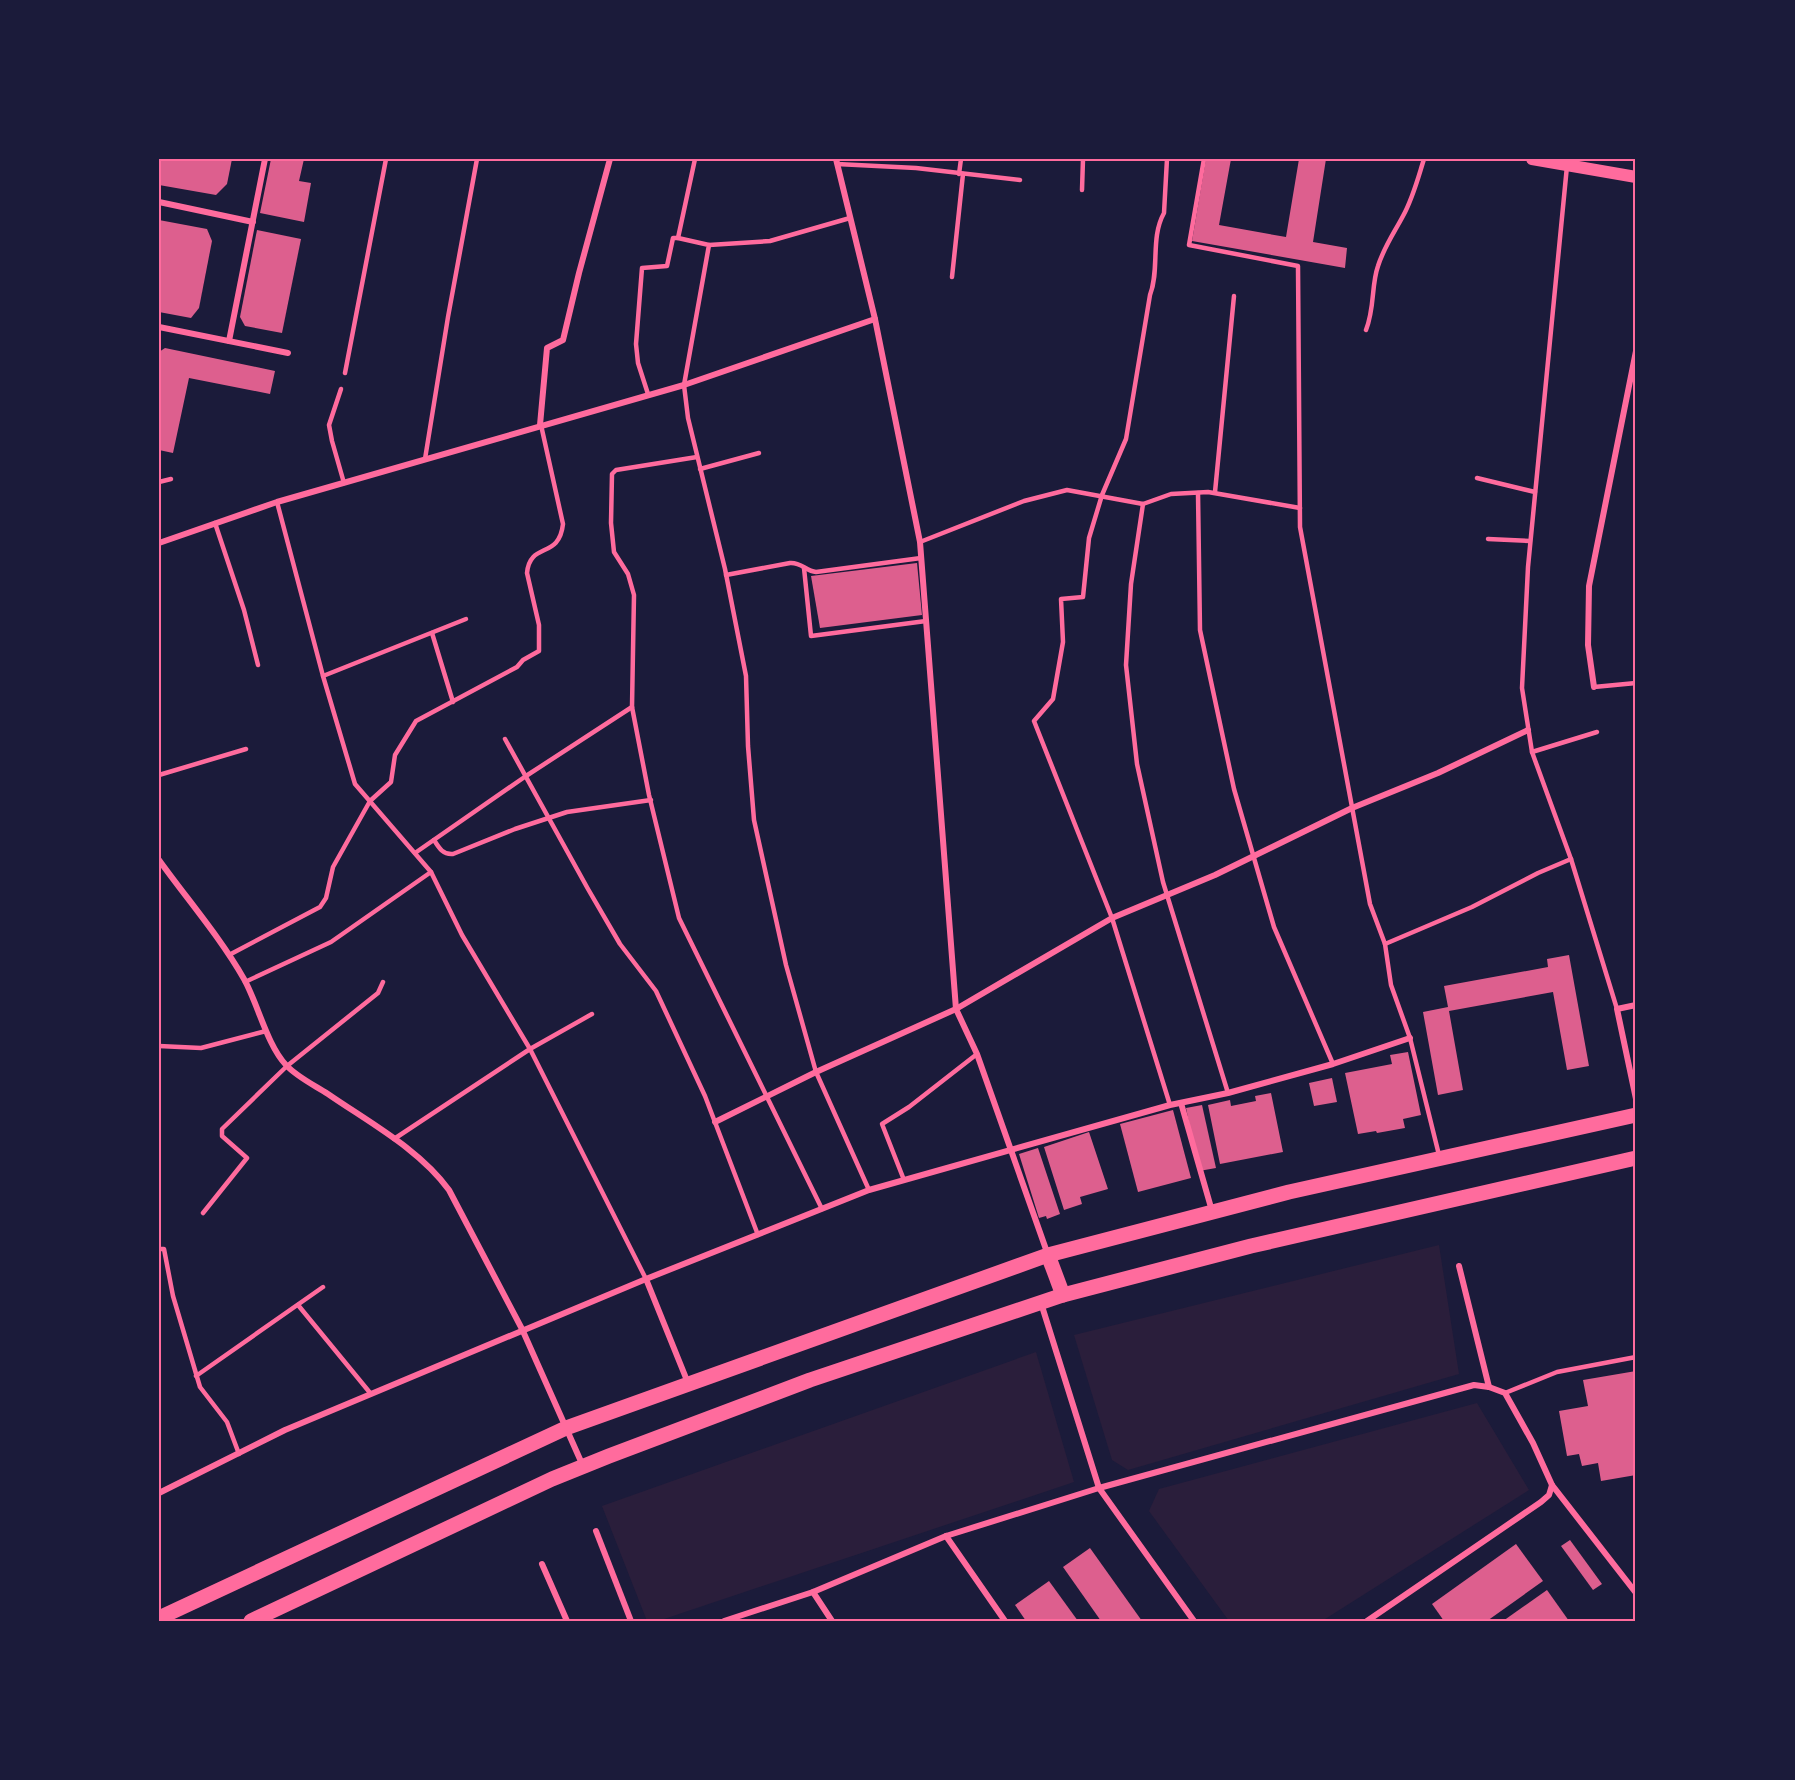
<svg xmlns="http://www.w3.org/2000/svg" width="1795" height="1780" font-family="Inter,sans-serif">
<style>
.green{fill:#2a1e3b}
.building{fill:#dd5f8e}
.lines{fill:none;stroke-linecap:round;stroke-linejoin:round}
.service{stroke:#ff6b9d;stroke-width:4.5}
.minor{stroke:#ff6b9d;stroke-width:6}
.secondary{stroke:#ff6b9d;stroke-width:12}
.primary{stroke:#ff6b9d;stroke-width:15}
.neatline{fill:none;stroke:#ff6b9d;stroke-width:2}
</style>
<rect width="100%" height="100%" fill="#1b1b3a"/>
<g class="green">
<path d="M1439,1245L1459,1374L1128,1470L1112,1460L1074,1335Z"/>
<path d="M1036,1352L1074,1482L658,1621H647L602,1506Z"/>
<path d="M1477,1403L1529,1490L1322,1621H1229L1149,1511L1159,1489Z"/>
</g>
<g class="building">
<path d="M159,159H232L227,184L216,195L159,185Z"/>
<path d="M271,159H304L299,181L311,183L304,222L260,213Z"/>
<path d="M1206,159H1231L1219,225L1286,237L1299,159H1326L1313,242L1347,248L1345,268L1192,241Z"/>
<path d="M159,220L207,229L212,241L199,308L191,318L159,312Z"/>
<path d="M257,230L301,239L282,333L245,326L240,317Z"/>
<path d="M165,348L275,371L270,394L189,378L173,453L159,450V352Z"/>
<path d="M917,563L922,615L820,628L811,576Z"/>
<path d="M1569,955L1589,1066L1567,1070L1553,992L1449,1011L1463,1090L1438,1095L1423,1012L1448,1007L1444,986L1548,967L1547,959Z"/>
<path d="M1408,1052L1421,1115L1403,1119L1405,1128L1377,1133L1376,1131L1358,1134L1345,1073L1392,1064L1390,1055Z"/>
<path d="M1332,1078L1337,1102L1314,1106L1309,1083Z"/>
<path d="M1271,1093L1283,1152L1220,1164L1208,1105L1230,1100L1231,1106L1256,1101L1255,1096Z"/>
<path d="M1202,1105L1216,1168L1199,1171L1186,1108Z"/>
<path d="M1173,1110L1191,1178L1138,1192L1120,1124Z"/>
<path d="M1089,1132L1108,1189L1080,1197L1082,1204L1064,1210L1044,1147Z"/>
<path d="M1038,1148L1060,1214L1047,1219L1046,1216L1039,1218L1019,1154Z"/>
<path d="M1636,1371V1475L1601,1481L1598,1463L1582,1466L1579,1454L1567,1456L1559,1411L1588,1406L1583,1380Z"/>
<path d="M1570,1540L1602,1584L1593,1590L1561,1546Z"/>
<path d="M1516,1544L1543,1581L1487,1621H1444L1432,1604Z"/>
<path d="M1090,1548L1142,1621H1101L1063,1567Z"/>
<path d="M1049,1581L1078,1621H1026L1015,1605Z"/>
<path d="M1547,1590L1569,1621H1503Z"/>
</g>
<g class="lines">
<g class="service">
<path d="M695,159L678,238L709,245L684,385L688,418L725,569L746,676L748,746L754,820L786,965L816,1072L869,1190"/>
<path d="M1167,159L1164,213C1150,238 1160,269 1150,295L1126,439L1102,495L1089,538L1083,597L1061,599L1063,642L1053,699L1034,721L1112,918L1170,1105"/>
<path d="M1204,159L1189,245L1298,266L1300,527L1370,904L1385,944L1391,985L1410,1038L1439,1155"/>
<path d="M837,164L916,168L1020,180"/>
<path d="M1567,166L1528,567L1522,688L1532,752L1571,859L1617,1009"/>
<path d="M959,174L961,159"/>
<path d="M1082,190L1083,159"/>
<path d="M709,245L770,241L850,218"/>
<path d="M952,277L963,174"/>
<path d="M1366,330C1375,307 1371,286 1378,266C1384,247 1394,233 1403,216C1413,198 1418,178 1424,159"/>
<path d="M345,373L386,159"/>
<path d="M341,389L329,425L332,441L344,483"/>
<path d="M648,394L638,363L636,344L642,268L667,266L673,238H678"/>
<path d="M697,457L616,470L612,474L611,523L614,552L628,574L634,595L632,707L649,795L679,918L822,1209"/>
<path d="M425,459L448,317L477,159"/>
<path d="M700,469L759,453"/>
<path d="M1477,478L1535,492"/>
<path d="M159,482L171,479"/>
<path d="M1215,492L1234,296"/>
<path d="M1198,493L1200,630L1234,789L1274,927L1333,1064"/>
<path d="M277,502L323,676L355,784L431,872L462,935L530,1049L646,1279"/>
<path d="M1143,504L1131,584L1126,665L1137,764L1163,882L1228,1093"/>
<path d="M215,523L244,610L258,665"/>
<path d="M1488,539L1530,541"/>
<path d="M920,542L1024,501L1067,490L1143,504L1171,494L1208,492L1300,508"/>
<path d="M804,568L811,636L926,621"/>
<path d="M726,575L790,563C801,562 806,571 816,572L921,558"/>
<path d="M432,633L453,702"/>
<path d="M323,676L466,619"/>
<path d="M1594,687L1636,683"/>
<path d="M505,739L588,889L620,944L656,991L705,1096L758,1235"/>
<path d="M1532,752L1597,732"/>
<path d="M159,775L246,749"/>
<path d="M434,840C439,848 443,855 453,854L515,829L567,812L651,800"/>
<path d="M415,853L526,776L632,707"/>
<path d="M1385,944L1472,907L1538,873L1571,859"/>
<path d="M229,955L320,907L326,898L333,867L370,801L391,782L395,755L416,721L517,667L523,660L539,651V625L527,573C530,541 559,560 563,524L541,425"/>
<path d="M245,982L331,942L431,872"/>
<path d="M159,1046L201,1048L266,1031"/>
<path d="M394,1139L530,1049L592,1014"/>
<path d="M904,1180L882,1124L909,1107L977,1054"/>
<path d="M203,1213L247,1158L222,1136V1129L287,1066L378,993L383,982"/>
<path d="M159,1249H164L173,1296L200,1387L227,1422L239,1454"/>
<path d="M298,1305L371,1394"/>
<path d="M196,1376L323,1287"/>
<path d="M1505,1393L1557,1372L1636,1357"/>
</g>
<g class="minor">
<path d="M836,159L875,319L920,542L956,1009L977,1054L1048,1255"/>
<path d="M159,202L253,222"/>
<path d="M159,327L288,353"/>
<path d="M229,341L265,159"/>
<path d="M540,425L547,348L563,340L579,273L610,159"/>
<path d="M159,543L277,502L684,385L875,319"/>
<path d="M1594,687L1588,645L1589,586L1636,351"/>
<path d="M159,860C187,899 220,937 244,979C258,1004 267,1045 286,1065C297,1077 314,1085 328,1094C370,1123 419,1149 449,1190L522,1329L583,1466"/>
<path d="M1636,1005L1617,1009L1636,1099"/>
<path d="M1181,1103L1212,1211"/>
<path d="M715,1122L816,1072L956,1009L1112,918L1215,875L1352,808L1438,773L1528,730"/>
<path d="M1459,1266L1489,1387"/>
<path d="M646,1279L688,1383"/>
<path d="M1041,1303L1099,1488L1194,1621"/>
<path d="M159,1493L285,1430L371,1394L646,1279L869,1190L1170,1105L1228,1093L1333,1064L1410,1038"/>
<path d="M596,1531L631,1621"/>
<path d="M946,1536L1005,1621"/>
<path d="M542,1564L567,1621"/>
<path d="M813,1592L832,1621"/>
<path d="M724,1621L813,1592L946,1536L1099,1488L1474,1385L1489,1387L1505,1393L1533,1443L1552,1485L1636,1593"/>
<path d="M1367,1621L1541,1502L1549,1495L1552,1485"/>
</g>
<path class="secondary" d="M1532,159L1636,177"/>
<g class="primary">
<path d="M1048,1255L1063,1295"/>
<path d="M159,1618L566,1428L1048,1255L1289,1192L1636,1115"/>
<path d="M251,1621L552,1479L609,1456L810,1380L1063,1295L1251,1246L1636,1158"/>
</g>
</g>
<rect width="1795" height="1780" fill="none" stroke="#1b1b3a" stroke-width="321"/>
<rect x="160" y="160" width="1474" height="1460" class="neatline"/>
</svg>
